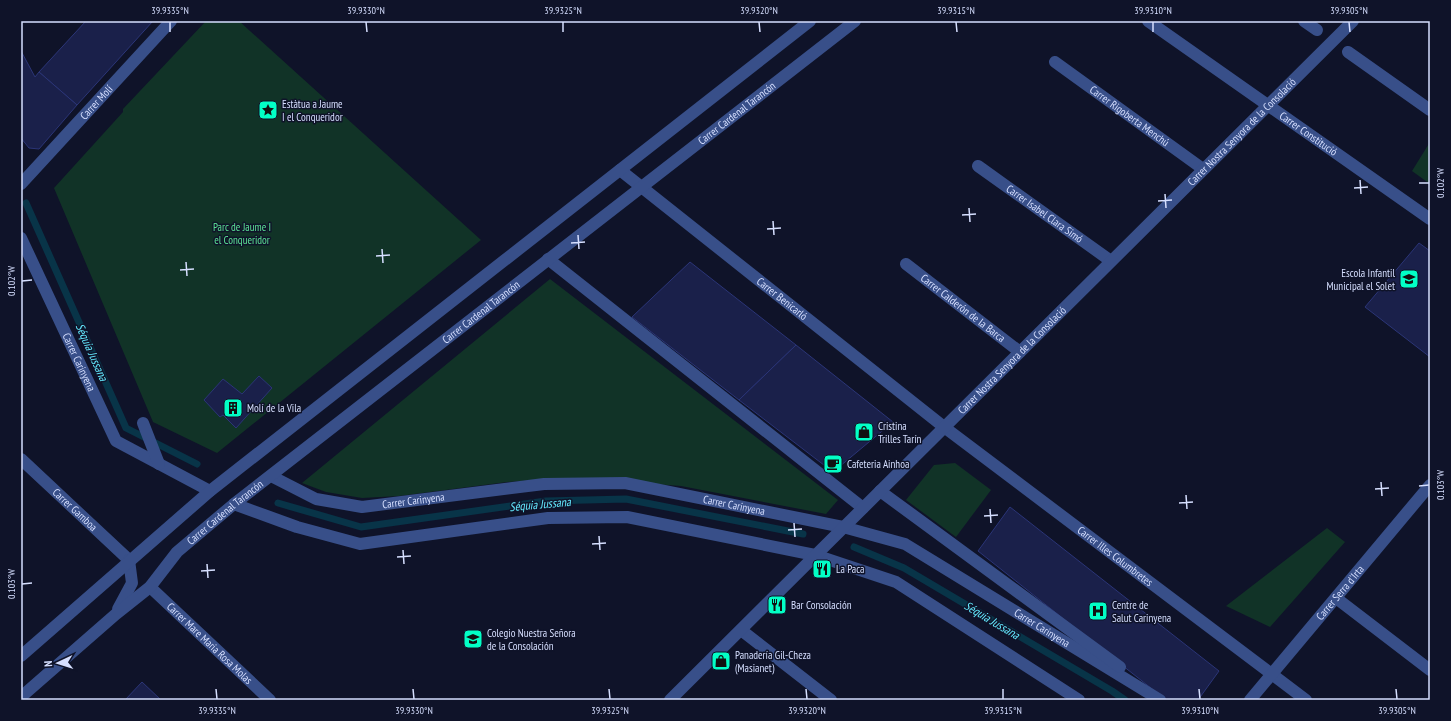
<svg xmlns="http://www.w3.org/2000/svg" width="1451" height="721" font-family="'PT Sans Narrow',sans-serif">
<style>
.green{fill:#113327}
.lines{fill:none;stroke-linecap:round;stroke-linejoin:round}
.stream{stroke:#083448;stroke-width:7}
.building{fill:#1a204a;stroke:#2b3577}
.minor{stroke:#384f89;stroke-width:12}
.ticks{fill:none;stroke:#d6dfff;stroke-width:1.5}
.labels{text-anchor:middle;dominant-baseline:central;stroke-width:3;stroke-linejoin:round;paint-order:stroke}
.street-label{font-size:11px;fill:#d6dfff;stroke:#0f1329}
.poi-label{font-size:11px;fill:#d6dfff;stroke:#0f1329;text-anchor:start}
.park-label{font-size:11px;fill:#5ce596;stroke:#0f1329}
.water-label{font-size:12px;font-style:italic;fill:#64eaff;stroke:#0f1329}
.neatline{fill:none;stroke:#d6dfff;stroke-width:1.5}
.ticks-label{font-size:10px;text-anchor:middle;fill:#d6dfff}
</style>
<rect width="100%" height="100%" fill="#0f1329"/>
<g class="green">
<path d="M206,21H239L481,240L217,453L153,422L54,188L123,112V109Z"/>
<path d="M1430,142V184L1412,171Z"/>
<path d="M550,279L838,500L826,514L681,486L587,479H547L507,482L399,496L362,498L326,492L302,483Z"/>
<path d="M955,463L991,490L956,537L906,500L934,465Z"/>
<path d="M1327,528L1345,542L1270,627L1226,606Z"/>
</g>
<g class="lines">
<g class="stream">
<path d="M26,203L126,428L197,464"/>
<path d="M278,503L361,527L546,501L626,499L803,534"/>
<path d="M854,547L904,568L1112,691L1125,700"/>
</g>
</g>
<g class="building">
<path d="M86,21H153L77,105L39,72Z"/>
<path d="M21,51L35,77L39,72L77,105L39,149L29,148L21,138Z"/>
<path d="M1419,243L1430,251V357L1365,307Z"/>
<path d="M690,262L796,345L739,400L632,317Z"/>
<path d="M796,345L893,422L833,472L739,400Z"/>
<path d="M259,376L272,388L236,428L223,415L220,417L204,400L223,379L242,394Z"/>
<path d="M1010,507L1219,671L1198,700H1166L978,551Z"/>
<path d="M142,682L161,700H125Z"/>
</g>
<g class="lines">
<g class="minor">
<path id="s1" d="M1148,21L1430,219"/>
<path d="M1304,21L1317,30"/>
<path d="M1348,52L1430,110"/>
<path id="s2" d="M1055,62L1203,169"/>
<path id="s3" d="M978,166L1111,261"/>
<path id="s4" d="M620,170L944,427L1306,700"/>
<path id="s5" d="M21,184L171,21"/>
<path id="s6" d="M21,238L116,441L210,491"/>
<path d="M548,259L863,508"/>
<path id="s7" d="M906,264L1020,352"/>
<path d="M143,423L159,464"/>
<path id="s8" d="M21,459L129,560"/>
<path id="s9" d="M271,476L316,499L362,507L544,484L625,483L843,527L905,544L1160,700"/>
<path d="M880,491L1120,667"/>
<path d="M234,504L297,527L360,544L548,518L627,517L815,555L896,582L1079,700"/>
<path id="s10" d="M150,587L270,700"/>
<path d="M1336,598L1430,670"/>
<path d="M118,609L132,583L129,560"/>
<path d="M741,630L831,700"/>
<path d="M21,656L210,491L810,21"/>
<path id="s11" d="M21,697L116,614L150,587L177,552L234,504L855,21"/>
<path id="s12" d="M670,700L1353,21"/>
<path id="s13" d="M1250,700L1430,485"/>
</g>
</g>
<path class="ticks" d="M170,22V32M366,22L367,32M563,22V32M759,22L760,32M956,22L957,32M1153,22V32M1349,22L1350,32M1360,180L1361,194M1419,183H1429M1354,188L1368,187M1165,194L1166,208M1158,201L1172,200M969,208L970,222M962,215L976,214M773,221L774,235M767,229L781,228M578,235L579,249M571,243L585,242M382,249L383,263M376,256L390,255M186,262L187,276M180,270L194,269M22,281L32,280M1381,482L1382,496M1419,486L1429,485M1375,489L1389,488M1186,495L1187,509M1179,503L1193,502M990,509L991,523M984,516L998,515M794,523L795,537M788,530L802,529M599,536L600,550M592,544L606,543M403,550L404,564M397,557L411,556M207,564L208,578M201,571L215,570M22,584L32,583M216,689L217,699M413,689L414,699M609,689L610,699M806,689L807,699M1003,689V699M1199,689L1200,699M1396,689L1397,699"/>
<defs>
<g id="sight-square" transform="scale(1)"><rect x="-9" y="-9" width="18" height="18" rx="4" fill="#02ffc6" stroke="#0f1329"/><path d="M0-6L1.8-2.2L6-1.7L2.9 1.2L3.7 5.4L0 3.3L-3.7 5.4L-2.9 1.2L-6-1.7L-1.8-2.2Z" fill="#111"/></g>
<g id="school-square" transform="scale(1)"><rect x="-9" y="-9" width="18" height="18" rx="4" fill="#02ffc6" stroke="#0f1329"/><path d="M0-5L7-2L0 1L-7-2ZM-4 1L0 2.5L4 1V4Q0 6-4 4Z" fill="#111"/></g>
<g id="building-square" transform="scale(1)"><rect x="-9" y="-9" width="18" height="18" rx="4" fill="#02ffc6" stroke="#0f1329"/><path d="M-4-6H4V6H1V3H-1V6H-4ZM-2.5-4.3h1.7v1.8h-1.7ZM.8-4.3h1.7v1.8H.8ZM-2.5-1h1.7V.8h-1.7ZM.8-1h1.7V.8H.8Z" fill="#111"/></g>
<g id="shop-square" transform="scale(1)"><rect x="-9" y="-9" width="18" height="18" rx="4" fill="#02ffc6" stroke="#0f1329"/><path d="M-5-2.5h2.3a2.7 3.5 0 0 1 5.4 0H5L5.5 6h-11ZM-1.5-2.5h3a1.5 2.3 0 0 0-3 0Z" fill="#111"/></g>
<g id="cafe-square" transform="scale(1)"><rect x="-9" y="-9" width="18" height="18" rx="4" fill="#02ffc6" stroke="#0f1329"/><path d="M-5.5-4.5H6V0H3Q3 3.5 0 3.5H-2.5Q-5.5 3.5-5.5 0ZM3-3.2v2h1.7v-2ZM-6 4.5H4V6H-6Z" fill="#111"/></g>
<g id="restaurant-square" transform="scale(1)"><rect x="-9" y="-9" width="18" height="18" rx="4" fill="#02ffc6" stroke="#0f1329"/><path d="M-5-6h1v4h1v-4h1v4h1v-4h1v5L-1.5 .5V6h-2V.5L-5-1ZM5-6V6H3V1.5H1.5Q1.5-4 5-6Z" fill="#111"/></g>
<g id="hospital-square" transform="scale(1)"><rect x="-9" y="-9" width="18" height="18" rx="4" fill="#02ffc6" stroke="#0f1329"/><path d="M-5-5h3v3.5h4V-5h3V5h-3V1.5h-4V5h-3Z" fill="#111"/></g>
</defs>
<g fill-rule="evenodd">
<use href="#sight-square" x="268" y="110"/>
<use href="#school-square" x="1409" y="279"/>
<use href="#building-square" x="233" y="408"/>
<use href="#shop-square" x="864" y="432"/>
<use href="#cafe-square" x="833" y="464"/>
<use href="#restaurant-square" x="822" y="569"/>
<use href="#restaurant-square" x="777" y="605"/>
<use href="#hospital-square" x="1098" y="611"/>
<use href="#school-square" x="473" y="639"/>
<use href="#shop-square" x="721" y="661"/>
</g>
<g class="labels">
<g class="street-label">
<text stroke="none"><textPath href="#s5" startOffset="111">Carrer Molí</textPath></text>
<text stroke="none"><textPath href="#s11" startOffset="925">Carrer Cardenal Tarancón</textPath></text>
<text stroke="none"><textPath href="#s2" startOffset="92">Carrer Rigoberta Menchú</textPath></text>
<text stroke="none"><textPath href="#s12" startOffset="806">Carrer Nostra Senyora de la Consolació</textPath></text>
<text stroke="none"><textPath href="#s1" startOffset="196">Carrer Constitució</textPath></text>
<text stroke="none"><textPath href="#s3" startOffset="82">Carrer Isabel Clara Simó</textPath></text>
<text stroke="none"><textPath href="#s4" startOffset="207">Carrer Benicarló</textPath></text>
<text stroke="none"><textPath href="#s7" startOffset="72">Carrer Calderón de la Barca</textPath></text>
<text stroke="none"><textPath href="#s11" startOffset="601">Carrer Cardenal Tarancón</textPath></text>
<text stroke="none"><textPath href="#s12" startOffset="482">Carrer Nostra Senyora de la Consolació</textPath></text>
<text stroke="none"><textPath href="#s6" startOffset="137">Carrer Carinyena</textPath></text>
<text stroke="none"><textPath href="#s9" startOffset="149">Carrer Carinyena</textPath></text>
<text stroke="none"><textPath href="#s9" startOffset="473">Carrer Carinyena</textPath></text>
<text stroke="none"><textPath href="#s8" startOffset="74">Carrer Gamboa</textPath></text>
<text stroke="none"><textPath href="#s11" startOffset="276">Carrer Cardenal Tarancón</textPath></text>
<text stroke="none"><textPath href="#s4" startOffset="628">Carrer Illes Columbretes</textPath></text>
<text stroke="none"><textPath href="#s13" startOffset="140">Carrer Serra d'Irta</textPath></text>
<text stroke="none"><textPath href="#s9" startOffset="809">Carrer Carinyena</textPath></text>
<text stroke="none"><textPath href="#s10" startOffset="82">Carrer Mare Maria Rosa Molas</textPath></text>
</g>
<g class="poi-label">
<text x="282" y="104">Estàtua a Jaume<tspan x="282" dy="13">I el Conqueridor</tspan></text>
<text x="1395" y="273" text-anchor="end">Escola Infantil<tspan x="1395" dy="13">Municipal el Solet</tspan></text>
<text x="247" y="408">Molí de la Vila</text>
<text x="878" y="426">Cristina<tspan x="878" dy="13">Trilles Tarín</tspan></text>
<text x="847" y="464">Cafeteria Ainhoa</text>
<text x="836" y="569">La Paca</text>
<text x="791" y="605">Bar Consolación</text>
<text x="1112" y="605">Centre de<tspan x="1112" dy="13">Salut Carinyena</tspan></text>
<text x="487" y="633">Colegio Nuestra Señora<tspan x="487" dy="13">de la Consolación</tspan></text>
<text x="735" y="655">Panadería Gil-Cheza<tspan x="735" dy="13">(Masianet)</tspan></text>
</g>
<g class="park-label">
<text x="242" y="227">Parc de Jaume I<tspan x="242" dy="13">el Conqueridor</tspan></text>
</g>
<g class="water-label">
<text transform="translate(92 352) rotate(66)">Séquia Jussana</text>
<text transform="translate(540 504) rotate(-5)">Séquia Jussana</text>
<text transform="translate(992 620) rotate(31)">Séquia Jussana</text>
</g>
</g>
<rect width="1451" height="721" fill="none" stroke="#0f1329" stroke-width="44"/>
<g transform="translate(58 663) rotate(266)" stroke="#0f1329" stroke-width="3" paint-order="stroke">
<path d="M0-3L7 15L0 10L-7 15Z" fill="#d6dfff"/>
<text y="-6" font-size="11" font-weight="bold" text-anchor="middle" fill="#d6dfff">N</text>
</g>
<rect x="22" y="22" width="1407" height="677" class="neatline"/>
<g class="ticks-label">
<text x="170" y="14">39.9335°N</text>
<text x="366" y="14">39.9330°N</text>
<text x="563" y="14">39.9325°N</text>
<text x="759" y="14">39.9320°N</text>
<text x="956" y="14">39.9315°N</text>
<text x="1153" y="14">39.9310°N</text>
<text x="1349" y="14">39.9305°N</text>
<text transform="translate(1440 183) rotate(-90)" y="4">0.102°W</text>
<text transform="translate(11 281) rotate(-90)" y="4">0.102°W</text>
<text transform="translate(1440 485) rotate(-90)" y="4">0.103°W</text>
<text transform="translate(11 584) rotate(-90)" y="4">0.103°W</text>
<text x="217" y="714">39.9335°N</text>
<text x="414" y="714">39.9330°N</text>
<text x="610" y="714">39.9325°N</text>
<text x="807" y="714">39.9320°N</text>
<text x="1003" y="714">39.9315°N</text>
<text x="1200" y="714">39.9310°N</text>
<text x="1397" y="714">39.9305°N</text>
</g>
</svg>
